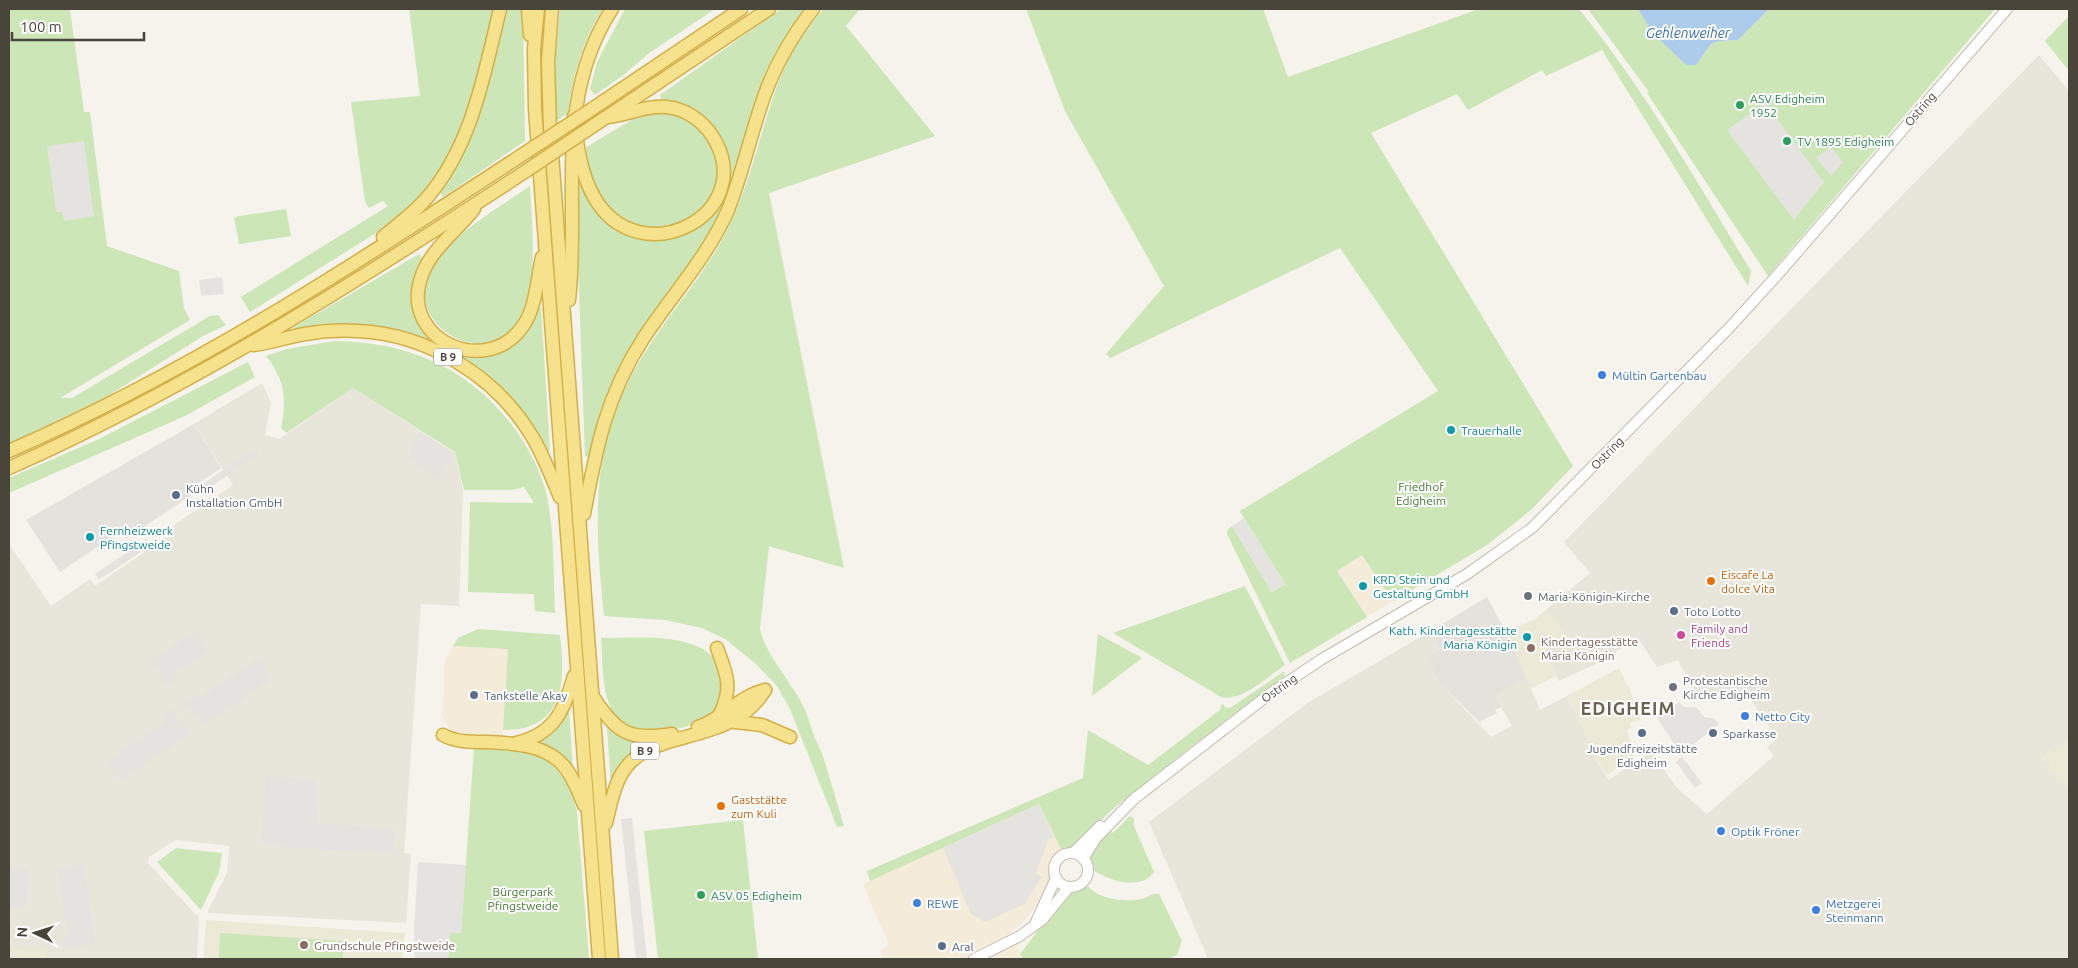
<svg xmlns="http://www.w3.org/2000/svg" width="2078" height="968" font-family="Ubuntu,sans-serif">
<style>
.residential{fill:#e8e6da}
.commercial{fill:#f4ecd9}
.industrial{fill:#e5e2dd}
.education{fill:#ede9d7}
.green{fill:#cce6b8}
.parking{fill:#e4e3e0}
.water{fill:#adccec}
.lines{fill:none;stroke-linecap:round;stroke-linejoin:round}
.tertiary-casing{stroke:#c0bcaf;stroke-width:12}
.trunk-casing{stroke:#d3b047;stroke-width:15}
.tertiary{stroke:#fff;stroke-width:10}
.trunk{stroke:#f6e18d;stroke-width:12}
.trunk-bridge-casing{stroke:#d3b047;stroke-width:15;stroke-linecap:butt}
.trunk-bridge{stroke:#f6e18d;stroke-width:12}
.leisure-dot{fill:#2e9e5b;stroke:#fff;stroke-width:2}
.shop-dot{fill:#3f7fe0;stroke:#fff;stroke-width:2}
.culture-dot{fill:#0f9aa8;stroke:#fff;stroke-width:2}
.service-dot{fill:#5c6f8a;stroke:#fff;stroke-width:2}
.food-dot{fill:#e8710a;stroke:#fff;stroke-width:2}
.worship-dot{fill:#6b7280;stroke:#fff;stroke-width:2}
.hotel-dot{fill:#d1479c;stroke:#fff;stroke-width:2}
.education-dot{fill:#8d6e63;stroke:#fff;stroke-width:2}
.labels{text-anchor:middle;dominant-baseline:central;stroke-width:4;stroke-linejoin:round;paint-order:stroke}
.shield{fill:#fff;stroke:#807d75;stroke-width:1}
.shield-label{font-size:11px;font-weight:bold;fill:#49453a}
.leisure-label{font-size:12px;fill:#27864d;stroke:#fff;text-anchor:start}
.street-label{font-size:12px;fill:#49453a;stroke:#fff}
.shop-label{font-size:12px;fill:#366cbe;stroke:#fff;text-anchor:start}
.culture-label{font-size:12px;fill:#0d838f;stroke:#fff;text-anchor:start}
.park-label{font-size:12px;fill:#437830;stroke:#fff}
.service-label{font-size:12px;fill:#4e5e75;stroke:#fff;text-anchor:start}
.food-label{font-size:12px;fill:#c56008;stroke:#fff;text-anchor:start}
.worship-label{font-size:12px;fill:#5b616d;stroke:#fff;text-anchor:start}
.hotel-label{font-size:12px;fill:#b23c85;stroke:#fff;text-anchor:start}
.education-label{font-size:12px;fill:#785e54;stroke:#fff;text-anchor:start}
.water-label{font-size:14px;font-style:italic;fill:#3970af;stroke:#fff}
.district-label{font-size:18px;font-weight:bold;letter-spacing:1px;fill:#6b6452;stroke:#fff}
</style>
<rect width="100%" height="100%" fill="#f5f3ec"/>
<g class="residential">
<path d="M2039,55L2069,91V959H1208L1149,822L1309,702L1429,632L1440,650L1426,658L1440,683L1491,737L1512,726L1495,696L1527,678L1540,710L1567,696L1588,738L1584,741L1609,780L1651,752L1677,788L1707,814L1774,756L1767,747L1777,738L1744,689L1717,702L1713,697H1697L1678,660L1657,667L1638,638L1598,663L1559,681L1544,650L1569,638L1546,610L1590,573L1564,542Z"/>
<path d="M262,383L271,402L265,435L279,439L353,388L455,453L463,490L459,606L421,604L404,853L411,854L406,923L207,913L227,873L229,846L176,840L149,857L148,863L199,918L197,959H9V544L51,606L90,579L95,586L168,536L165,531L233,485L194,424Z"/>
</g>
<g class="commercial">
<path d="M1362,554L1393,601L1367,617L1337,571Z"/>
<path d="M453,646L508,649L503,736L460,735L450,729L444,721L442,714L445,661Z"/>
<path d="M1039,804L1062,851L1053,860L1052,880L1028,917L1011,932L1023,959H883L880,950L889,945L863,884Z"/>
</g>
<g class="industrial">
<path d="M194,424L221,468L193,487L196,492L126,539L121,531L60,572L26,520Z"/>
<path d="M1487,597L1506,632L1527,678L1495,696L1501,707L1495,710L1497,713L1479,722L1440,683L1426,658L1440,650L1429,632Z"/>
</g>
<g class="education">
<path d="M1546,610L1569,638L1544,650L1556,676L1531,688L1506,632L1535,619Z"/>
<path d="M1619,668L1631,693L1641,720L1630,723L1631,728L1627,730L1635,756L1607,775L1584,741L1588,738L1567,696Z"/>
<path d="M2069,737V789L2047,767L2051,763L2047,759L2043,763L2040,760L2049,749L2054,753Z"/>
<path d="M206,920L405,933L403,957L401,959H203Z"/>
<path d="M9,948L46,951L47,959H9Z"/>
</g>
<g class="green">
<path d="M9,9H70L84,112H90L107,246L179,271L184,308L190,320L60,398H72L210,316L218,315L226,325L203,336L103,399L9,444Z"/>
<path d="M409,9H523L525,141L443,197L432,180L422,194L387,226L250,312L241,297L388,206L383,201L369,208L365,202L351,102L420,96Z"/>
<path d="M560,9H603C583,39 572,77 568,113L556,121L555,66Z"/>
<path d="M625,9H715L649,53L625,74L595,95L590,89L597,62Z"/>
<path d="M781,9H806L741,155L722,211L702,248L627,353L607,393L588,457L585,456L575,178L586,160L585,148L633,119L665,112L660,95Z"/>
<path d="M823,9H865L858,11L846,26L935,136L769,193L844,568L769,546L760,629C766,656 793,683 805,710C811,725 814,739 822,753L844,826L837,827L790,709L777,686L755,663L725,639L702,628L665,620L604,616C594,519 589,440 644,354C672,309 709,270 731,222C753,175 762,123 781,76C790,51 808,29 823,9Z"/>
<path d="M1026,9H1263L1288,77L1479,9H1579C1645,90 1697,182 1751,271L1748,286L1602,50L1546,76L1542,70L1468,110L1457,94L1371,133L1573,466L1531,510L1487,545L1393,601L1362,555L1337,571L1367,617L1290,663L1227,534L1228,529L1232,526L1272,592L1285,584L1240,511L1438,391L1340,248L1110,358L1106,354L1164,286L1065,111Z"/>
<path d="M1588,9H1638L1652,32L1696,65L1711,44L1719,41L1738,40L1769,9H1995L1768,276L1647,93L1649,92Z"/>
<path d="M2069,16V71L2045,41Z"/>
<path d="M530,186C532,228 538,270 523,310C498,378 401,330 430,271C449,235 497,209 530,186Z"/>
<path d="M286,209L291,236L239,244L234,217Z"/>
<path d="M419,254L422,259C406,294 409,322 441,345L440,347L414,336L295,331L294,327Z"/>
<path d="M541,307L550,451L546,452C526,409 495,372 450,352C456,351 465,357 472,357C511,357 518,337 537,308Z"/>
<path d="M334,341C407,342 466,366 512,425C527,445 539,467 546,492C555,531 553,573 555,613L535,611L534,594L468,592L470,502L534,503L524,487L512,490H464L455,452L353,388L286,433L281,428C287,400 285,379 266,356L287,349Z"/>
<path d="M248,362L255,377L185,416L9,493V478L99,439Z"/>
<path d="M1245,586L1285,665C1267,677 1243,702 1221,697L1113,633Z"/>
<path d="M478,629L560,635C566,682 564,731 503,730L508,649L453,646L458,638Z"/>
<path d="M1098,634L1142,658L1092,696Z"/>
<path d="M601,638C632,638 671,634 699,647C711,652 719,664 722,676C723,684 724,695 720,702C706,733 631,743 613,712C601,691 603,661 601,638Z"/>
<path d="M1283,672H1285L1284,677C1226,719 1170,763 1114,808C1099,821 1079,847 1062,851L1039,804L870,881L867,871L1083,778L1088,730L1148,765L1220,710L1222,703L1225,707L1230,708Z"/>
<path d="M569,709L573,770L556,751L534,741L558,726Z"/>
<path d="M607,728L633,741L649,742L630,754L611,784Z"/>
<path d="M474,748L525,750L555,761L572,788L577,813L589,959H448L450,932L461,933Z"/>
<path d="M1130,816L1134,819V826L1154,872C1140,891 1110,881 1093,870L1089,853L1109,828L1113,833Z"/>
<path d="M743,820L758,959H658L644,831Z"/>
<path d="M176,848L222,853L219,872L201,910L157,862Z"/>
<path d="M1082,887H1089C1099,900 1129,903 1145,898C1150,896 1153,893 1159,894L1182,941L1177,955L1169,959H1023L1020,954L1068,891Z"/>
<path d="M220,933L344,941L343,959H219Z"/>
</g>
<g class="parking">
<path d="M1765,103L1824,182L1794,220L1727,130Z"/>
<path d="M84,141L94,216L64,221L62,212H56L47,146Z"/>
<path d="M1831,147L1843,162L1831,176L1816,158Z"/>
<path d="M222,277L224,294L201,296L199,280Z"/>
<path d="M419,432L454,454L438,480L410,459L411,449Z"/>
<path d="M256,448L259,454L202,493L198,487Z"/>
<path d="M1244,518L1285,584L1272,592L1232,526Z"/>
<path d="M147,539L151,545L99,580L95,574Z"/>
<path d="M196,631L209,651L172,675L176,680L167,686L150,661Z"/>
<path d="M258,659L271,679L202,727L185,702L194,695L198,699Z"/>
<path d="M1679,702L1684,707H1696L1704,717L1715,719L1719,724L1681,754L1657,718Z"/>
<path d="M173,709L189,734L120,781L107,761L167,720L164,715Z"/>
<path d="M1682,757L1702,783L1695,788L1676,762Z"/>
<path d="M266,776L315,780L318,823L395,829L393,854L261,845Z"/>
<path d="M1039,804L1054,837L1048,840L1036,873L1042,877L1024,904L985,922L971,914L943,848Z"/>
<path d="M632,818L647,959H636L621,819Z"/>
<path d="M418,862L466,865L461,933H450L448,959H415L414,930Z"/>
<path d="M83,864L95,943L66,949L64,936L68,935L57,869Z"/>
<path d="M9,867L28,869L26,908L9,907Z"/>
</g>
<path class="water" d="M1638,9H1769L1738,40L1719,41L1711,44L1696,65H1686L1652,32Z"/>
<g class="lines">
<g class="tertiary-casing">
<g id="tertiary">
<path d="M1073,853L1100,826"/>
<circle cx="1071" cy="870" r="17"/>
<path d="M1083,859L1096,838L1134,799L1271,693L1322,659L1467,574L1532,528L1730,327L1780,272L2007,9"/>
<path d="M1035,924L1056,878"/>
<path d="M974,959L1020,936L1042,920L1069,887"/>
</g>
</g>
<g class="trunk-casing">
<g id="trunk">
<path d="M528,9L530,35"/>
<path d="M538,9L534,49L535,109L599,959"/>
<path d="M552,9L548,62L550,127L612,959"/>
<path d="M592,109L741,9"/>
<path d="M574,116C577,144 580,172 594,197C640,277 760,213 713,137C703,121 686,109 667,107C646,105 628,115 608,117"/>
<path d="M593,126L769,9"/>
<path d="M474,209C455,233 428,251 420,281C403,341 487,378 523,326C536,307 537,280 542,257"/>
<path d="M383,237C397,225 414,213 426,199C472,146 484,75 500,9"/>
<path d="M569,300C580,200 553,100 612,9"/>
<path d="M253,345C271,343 287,337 305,334C322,331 341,330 358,331C429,334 498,378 533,438C544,457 552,478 560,497"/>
<path d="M9,451C191,372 359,262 525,153"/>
<path d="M9,468C191,387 360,280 526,171"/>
<path d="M584,514C596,449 606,396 643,339C671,296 707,258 728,210C743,172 751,132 765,94C776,63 793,35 813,9"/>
<path d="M717,648C727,675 733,687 720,714"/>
<path d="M594,698C617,733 629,741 672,734"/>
<path d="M735,722L762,725L790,737"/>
<path d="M698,727C723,719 739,696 765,690"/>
<path d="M443,735C456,742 470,742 485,742C513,743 549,744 567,770C574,780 579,793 584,805"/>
<path d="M516,743C555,734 564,710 574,676"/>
<path d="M606,823C610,807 613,789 621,775C649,724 728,750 765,690"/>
</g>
</g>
<use href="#tertiary" class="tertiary"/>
<use href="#trunk" class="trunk"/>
<g class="trunk-bridge-casing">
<g id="trunk-bridge">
<path d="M525,153L592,109"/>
<path d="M526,171L593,126"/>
</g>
</g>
<use href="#trunk-bridge" class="trunk-bridge"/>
</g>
<g class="leisure-dot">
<circle cx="1740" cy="105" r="5"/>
<circle cx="1787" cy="141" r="5"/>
<circle cx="701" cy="895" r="5"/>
</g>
<g class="shop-dot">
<circle cx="1602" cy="375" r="5"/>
<circle cx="1745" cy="716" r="5"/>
<circle cx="1721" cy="831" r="5"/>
<circle cx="917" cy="903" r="5"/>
<circle cx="1816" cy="910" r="5"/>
</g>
<g class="culture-dot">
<circle cx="1451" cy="430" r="5"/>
<circle cx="90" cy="537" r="5"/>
<circle cx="1363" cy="586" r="5"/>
<circle cx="1527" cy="637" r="5"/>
</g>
<g class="service-dot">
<circle cx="176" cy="495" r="5"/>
<circle cx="1674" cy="611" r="5"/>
<circle cx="474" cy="695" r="5"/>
<circle cx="1642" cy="733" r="5"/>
<circle cx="1713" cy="733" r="5"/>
<circle cx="942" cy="946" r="5"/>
</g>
<g class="food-dot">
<circle cx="1711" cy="581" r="5"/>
<circle cx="721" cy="806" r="5"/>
</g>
<g class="worship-dot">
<circle cx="1528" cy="596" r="5"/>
<circle cx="1673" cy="687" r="5"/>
</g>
<circle class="hotel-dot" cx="1681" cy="635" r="5"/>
<g class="education-dot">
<circle cx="1531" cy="648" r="5"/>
<circle cx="304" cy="945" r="5"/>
</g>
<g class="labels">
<g class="shield">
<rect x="434" y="348.5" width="28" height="17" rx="4"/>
<rect x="631" y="742.5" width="28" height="17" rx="4"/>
</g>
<g class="shield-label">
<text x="448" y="357">B 9</text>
<text x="645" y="751">B 9</text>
</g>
<g class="leisure-label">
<text x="1750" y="98">ASV Edigheim<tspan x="1750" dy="14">1952</tspan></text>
<text x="1797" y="141">TV 1895 Edigheim</text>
<text x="711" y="895">ASV 05 Edigheim</text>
</g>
<g class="street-label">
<text transform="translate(1920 109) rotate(-49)">Ostring</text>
<text transform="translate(1607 453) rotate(-45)">Ostring</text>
<text transform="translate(1279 688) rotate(-35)">Ostring</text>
</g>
<g class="shop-label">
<text x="1612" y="375">Mültin Gartenbau</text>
<text x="1755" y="716">Netto City</text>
<text x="1731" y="831">Optik Fröner</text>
<text x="927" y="903">REWE</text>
<text x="1826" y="903">Metzgerei<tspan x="1826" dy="14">Steinmann</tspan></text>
</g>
<g class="culture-label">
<text x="1461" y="430">Trauerhalle</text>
<text x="100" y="530">Fernheizwerk<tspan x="100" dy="14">Pfingstweide</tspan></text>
<text x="1373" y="579">KRD Stein und<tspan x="1373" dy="14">Gestaltung GmbH</tspan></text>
<text x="1517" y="630" text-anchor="end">Kath. Kindertagesstätte<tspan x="1517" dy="14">Maria Königin</tspan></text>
</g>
<g class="park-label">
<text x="1421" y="486">Friedhof<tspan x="1421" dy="14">Edigheim</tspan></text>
<text x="523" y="891">Bürgerpark<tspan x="523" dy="14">Pfingstweide</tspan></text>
</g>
<g class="service-label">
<text x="186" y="488">Kühn<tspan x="186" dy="14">Installation GmbH</tspan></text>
<text x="1684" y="611">Toto Lotto</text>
<text x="484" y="695">Tankstelle Akay</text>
<text x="1723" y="733">Sparkasse</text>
<text x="1642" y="748" text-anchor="middle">Jugendfreizeitstätte<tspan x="1642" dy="14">Edigheim</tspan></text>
<text x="952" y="946">Aral</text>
</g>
<g class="food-label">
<text x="1721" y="574">Eiscafe La<tspan x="1721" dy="14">dolce Vita</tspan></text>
<text x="731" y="799">Gaststätte<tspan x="731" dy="14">zum Kuli</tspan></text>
</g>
<g class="worship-label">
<text x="1538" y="596">Maria-Königin-Kirche</text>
<text x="1683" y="680">Protestantische<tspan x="1683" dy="14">Kirche Edigheim</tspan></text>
</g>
<g class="hotel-label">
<text x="1691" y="628">Family and<tspan x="1691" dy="14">Friends</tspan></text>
</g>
<g class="education-label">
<text x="1541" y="641">Kindertagesstätte<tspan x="1541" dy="14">Maria Königin</tspan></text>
<text x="314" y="945">Grundschule Pfingstweide</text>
</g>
<g class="water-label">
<text x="1688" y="33">Gehlenweiher</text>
</g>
<g class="district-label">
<text x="1628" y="708">EDIGHEIM</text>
</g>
</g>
<rect width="2078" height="968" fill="none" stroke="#49453a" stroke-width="20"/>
<g transform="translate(35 933) rotate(274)" stroke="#ffffff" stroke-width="4" paint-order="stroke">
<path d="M0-4L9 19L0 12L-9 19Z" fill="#49453a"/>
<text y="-8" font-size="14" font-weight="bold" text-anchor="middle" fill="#49453a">N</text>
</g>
<path d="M12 32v8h132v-8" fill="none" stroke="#49453a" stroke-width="2.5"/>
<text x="20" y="32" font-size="15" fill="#49453a" stroke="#ffffff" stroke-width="4" paint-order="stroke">100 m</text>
</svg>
